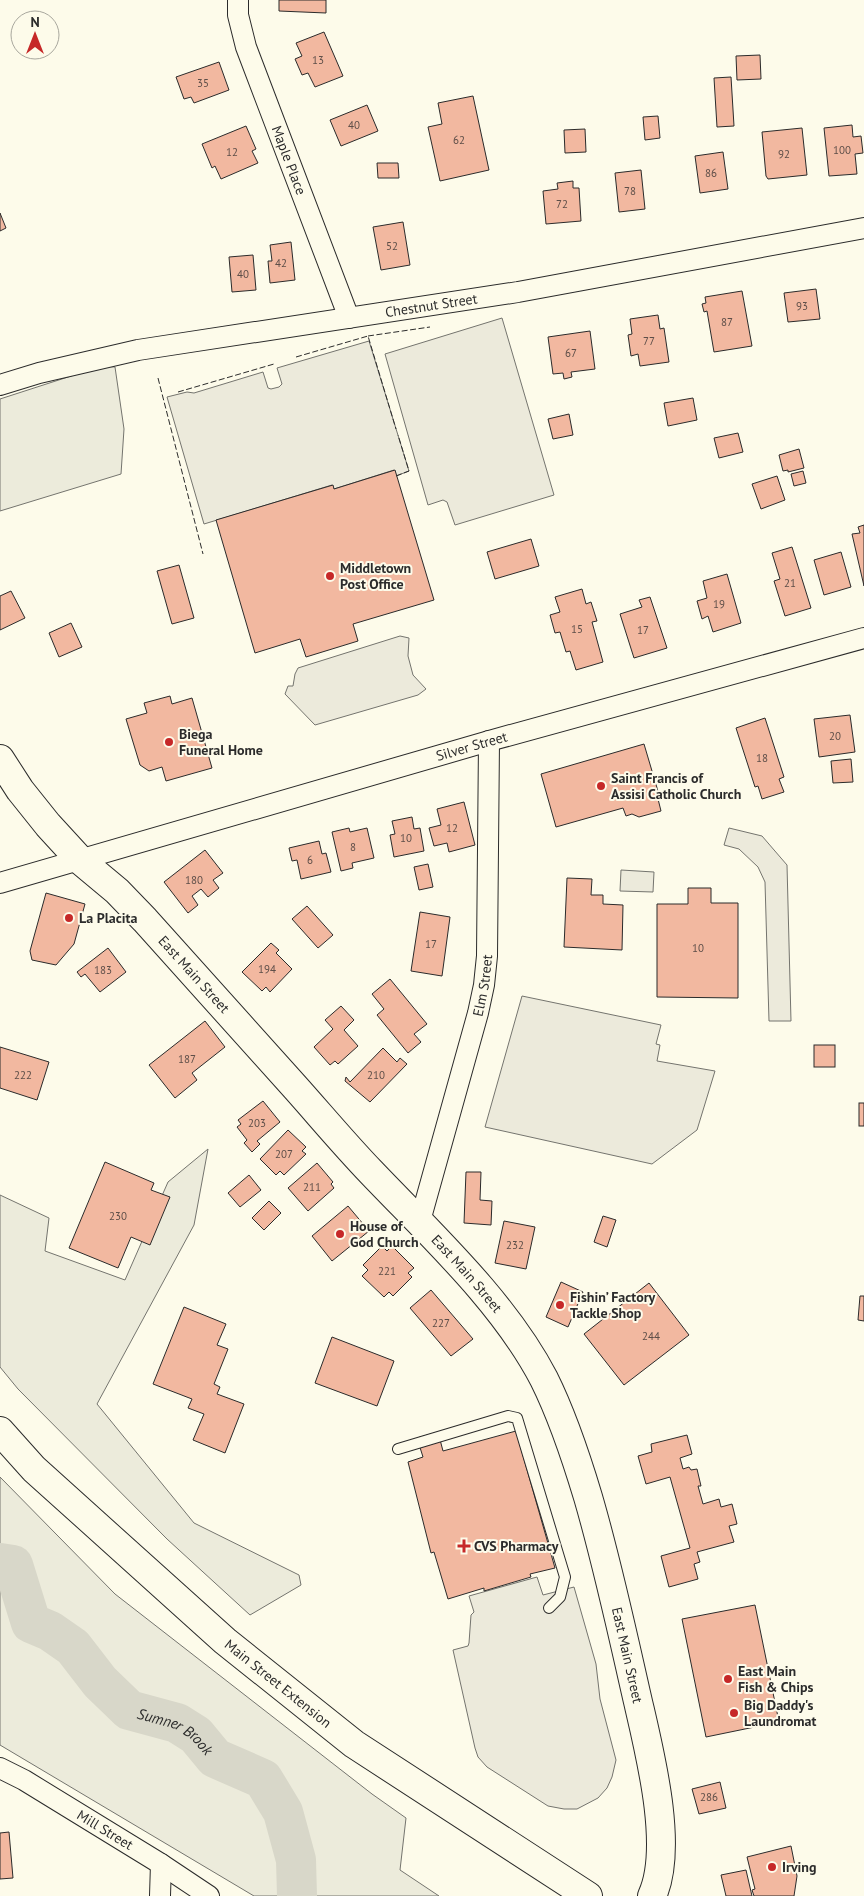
<svg xmlns="http://www.w3.org/2000/svg" width="864" height="1896" font-family="'PT Sans',sans-serif">
<style>
.green{fill:#ecebdb;stroke:#74746e}
.parking{fill:#eceadb;stroke:#74746e}
.lines{fill:none;stroke-linecap:round;stroke-linejoin:round}
.river{stroke:#d8d7c9;stroke-width:40}
.building{fill:#f2b8a0;stroke:#2b2b2b}
.service-casing{stroke:#2b2b2b;stroke-width:12}
.minor-casing{stroke:#2b2b2b;stroke-width:22}
.primary-casing{stroke:#2b2b2b;stroke-width:30}
.service{stroke:#fdfbea;stroke-width:10}
.minor{stroke:#fdfbea;stroke-width:20}
.primary{stroke:#fdfbea;stroke-width:28}
.fence{stroke:#2b2b2b;stroke-width:1;stroke-dasharray:6 2.5;stroke-linecap:butt}
.poi-dot{fill:#c62828;stroke:#fdfbea;stroke-width:2}
.labels{text-anchor:middle;dominant-baseline:central;stroke-width:4;stroke-linejoin:round;paint-order:stroke}
.number-label{font-size:11px;fill:#5d4e48}
.street-label{font-size:14px;fill:#2b2b2b;stroke:#fdfbea}
.poi-label{font-size:14px;font-weight:bold;fill:#2b2b2b;stroke:#fdfbea;text-anchor:start}
.water-label{font-size:15px;font-style:italic;fill:#2b2b2b;stroke:#fdfbea}
</style>
<rect width="100%" height="100%" fill="#fdfbea"/>
<g class="green">
<path d="M102,366L115,367L124,429L121,474L0,511V399Z"/>
<path d="M208,1149L194,1225L97,1404L194,1523L299,1575L301,1585L250,1615L167,1539L18,1389L0,1367V1195L49,1218L45,1251L125,1280L168,1182Z"/>
<path d="M0,1477L115,1594L372,1794L406,1818L400,1870L439,1896H254L0,1745Z"/>
</g>
<g class="parking">
<path d="M502,318L554,495L455,525L447,502L443,500L428,505L385,354Z"/>
<path d="M369,341L409,471L396,476L394,470L334,489L332,485L204,524L167,397L187,392L194,393L263,372L268,388L271,389L279,387L282,384L277,368Z"/>
<path d="M400,636L409,638L408,656L413,675L426,689L418,695L315,725L285,694L288,686H293L295,674L298,668Z"/>
<path d="M729,828L762,836L787,865L791,1021H769L765,882L758,867L739,849L724,845Z"/>
<path d="M621,870L654,872L653,892L620,891Z"/>
<path d="M522,996L661,1025L656,1044L660,1045L657,1061L715,1071L697,1130L652,1164L485,1127Z"/>
<path d="M537,1577L543,1595L574,1587L596,1664L600,1699L616,1760L612,1777L607,1788L598,1798L577,1809H564L548,1806L487,1767L478,1757L475,1748L453,1650L468,1646L469,1643L471,1615L474,1612L469,1596Z"/>
</g>
<g class="lines">
<path class="river" id="s1" d="M0,1563L13,1565L31,1623L50,1631L73,1647L100,1682L129,1710L177,1723L196,1735L215,1758L263,1779L283,1812L296,1860L297,1896"/>
</g>
<g class="building">
<path d="M279,0H326V13L279,11Z"/>
<path d="M324,32L343,76L315,87L308,73L302,75L295,59L302,56L296,43Z"/>
<path d="M760,55L761,79L737,80L736,56Z"/>
<path d="M219,62L229,90L194,103L191,97L184,99L176,77Z"/>
<path d="M731,77L734,126L717,127L714,78Z"/>
<path d="M473,96L489,170L440,181L428,127L442,124L438,103Z"/>
<path d="M367,105L378,131L341,146L330,120Z"/>
<path d="M658,116L660,138L645,140L643,117Z"/>
<path d="M852,125L853,137L861,136L863,153L855,154L857,174L829,176L824,128Z"/>
<path d="M246,126L256,149L252,151L258,163L221,179L215,166L212,168L202,144Z"/>
<path d="M802,128L807,175L768,179L766,176L762,132Z"/>
<path d="M585,129L586,152L565,153L564,130Z"/>
<path d="M723,152L728,189L700,193L695,156Z"/>
<path d="M377,163H398L399,178H378Z"/>
<path d="M641,170L645,209L619,212L615,173Z"/>
<path d="M573,181V188H579L581,221L546,224L543,191L558,189L557,183Z"/>
<path d="M0,213L6,228L0,231Z"/>
<path d="M403,222L410,265L381,270L373,227Z"/>
<path d="M291,242L295,280L270,283L268,261H272L270,245Z"/>
<path d="M253,255L256,290L232,292L229,257Z"/>
<path d="M816,289L820,319L788,322L784,293Z"/>
<path d="M742,291L752,346L714,352L707,311L704,312L702,304L706,303L705,297Z"/>
<path d="M658,315L660,329L664,328L669,362L640,366L638,354L631,356L628,335L632,334L630,319Z"/>
<path d="M590,331L595,369L571,372L572,377L564,379L563,373L553,374L548,337Z"/>
<path d="M693,398L697,420L668,426L664,403Z"/>
<path d="M569,414L573,435L553,439L548,419Z"/>
<path d="M738,433L743,452L719,458L714,438Z"/>
<path d="M799,449L804,468L788,472V470L783,471L779,455Z"/>
<path d="M395,470L434,600L353,624L358,641L306,657L300,639L255,653L216,520L333,485L334,489Z"/>
<path d="M803,471L806,483L794,486L791,474Z"/>
<path d="M777,476L785,500L761,509L752,484Z"/>
<path d="M864,525V586L852,534L860,533L858,527Z"/>
<path d="M531,539L539,566L495,579L487,552Z"/>
<path d="M792,547L811,608L785,616L774,581L780,579L772,553Z"/>
<path d="M841,552L851,587L824,595L814,560Z"/>
<path d="M179,565L194,618L172,624L157,571Z"/>
<path d="M727,574L741,623L713,632L708,616L702,619L697,601L707,598L703,581Z"/>
<path d="M582,589L586,604L591,602L597,621L592,622L603,662L576,670L570,651L566,652L560,632L555,633L550,615L560,612L555,597Z"/>
<path d="M11,591L25,618L0,630V596Z"/>
<path d="M650,597L667,648L634,658L620,614L642,607L639,600Z"/>
<path d="M71,623L82,647L59,657L49,633Z"/>
<path d="M170,696L172,704L192,698L212,768L166,781L162,767L149,771L140,765L126,719L147,713L144,703Z"/>
<path d="M850,715L855,752L819,757L814,719Z"/>
<path d="M765,718L784,777L779,779L784,792L762,799L758,786L755,787L736,728Z"/>
<path d="M644,744L660,798L658,799L661,811L639,817L632,814L626,816L623,808L556,827L541,774Z"/>
<path d="M851,759L853,782L833,783L831,761Z"/>
<path d="M464,802L475,845L449,852L447,843L434,846L429,828L441,825L437,809Z"/>
<path d="M412,817L414,829L420,828L424,851L394,857L390,835L395,834L392,821Z"/>
<path d="M349,828L350,832L367,828L374,858L352,863L353,868L341,871L332,832Z"/>
<path d="M319,841L322,854L326,853L331,872L301,879L297,860L292,861L289,848Z"/>
<path d="M205,850L223,873L213,880L219,888L208,897L201,889L192,896L198,905L188,913L164,882Z"/>
<path d="M428,864L433,887L419,890L414,867Z"/>
<path d="M567,878L592,879L591,895H603V904L623,905L622,950L564,947Z"/>
<path d="M688,888H711V903H738V998L657,997V904H688Z"/>
<path d="M46,893L85,904L74,944L56,965L32,960L30,951Z"/>
<path d="M307,906L333,935L318,948L292,919Z"/>
<path d="M420,912L450,917L442,976L411,971Z"/>
<path d="M271,943L279,950L276,953L292,969L270,992L266,987L262,991L242,972Z"/>
<path d="M108,948L126,972L100,992L85,974L81,977L77,972Z"/>
<path d="M390,979L427,1024L414,1034L421,1042L408,1053L377,1015L384,1009L372,994Z"/>
<path d="M341,1006L354,1020L344,1030L358,1046L338,1064L335,1061L330,1065L314,1047L333,1029L325,1020Z"/>
<path d="M205,1021L225,1047L192,1073L197,1080L175,1098L149,1065Z"/>
<rect x="814" y="1045" width="21" height="22"/>
<path d="M0,1047L49,1062L37,1100L0,1088Z"/>
<path d="M383,1048L397,1062L400,1058L407,1064L370,1102L345,1081L346,1077L350,1082Z"/>
<path d="M263,1101L280,1122L257,1141L260,1144L252,1152L244,1143L247,1140L237,1127L241,1124L238,1120Z"/>
<rect x="859" y="1103" width="5" height="23"/>
<path d="M288,1130L306,1147L302,1151L306,1154L284,1175L280,1171L276,1175L260,1159Z"/>
<path d="M105,1162L154,1183L151,1190L170,1197L150,1245L131,1237L118,1268L69,1248Z"/>
<path d="M317,1163L333,1182L331,1184L334,1188L308,1211L288,1188Z"/>
<path d="M466,1172H481L480,1200L492,1201L491,1225L464,1223Z"/>
<path d="M249,1175L261,1190L240,1207L228,1193Z"/>
<path d="M269,1201L281,1213L264,1230L252,1218Z"/>
<path d="M348,1206L369,1231L332,1261L312,1236Z"/>
<path d="M603,1216L616,1220L607,1247L594,1242Z"/>
<path d="M504,1221L535,1227L526,1269L495,1263Z"/>
<path d="M382,1246L387,1251L392,1246L414,1268L408,1273L412,1277L393,1296L389,1292L384,1297L362,1276L368,1270L363,1265Z"/>
<path d="M561,1282L583,1292L568,1327L546,1317Z"/>
<path d="M649,1283L689,1335L624,1385L584,1334Z"/>
<path d="M431,1290L473,1339L451,1356L410,1308Z"/>
<path d="M860,1296H864V1321L858,1320Z"/>
<path d="M184,1307L226,1324L217,1345L228,1349L214,1384L220,1387L217,1394L244,1404L225,1453L193,1440L204,1414L188,1408L192,1399L153,1384Z"/>
<path d="M332,1337L394,1361L377,1406L315,1383Z"/>
<path d="M516,1431L555,1568L530,1574L531,1577L484,1591V1588L448,1599L434,1552L431,1553L408,1462L423,1457L417,1438L438,1432L443,1451Z"/>
<path d="M687,1435L692,1454L680,1458L683,1469L689,1467L691,1470L697,1469L701,1486H698L703,1504L719,1499L721,1507L732,1504L737,1524L729,1526L734,1542L697,1552L700,1562L694,1564L698,1579L669,1587L661,1556L690,1548L670,1477L646,1484L638,1456L652,1452L651,1444Z"/>
<path d="M755,1605L779,1722L706,1737L682,1619Z"/>
<path d="M720,1782L726,1808L699,1814L692,1789Z"/>
<path d="M9,1832L13,1878L0,1879V1833Z"/>
<path d="M791,1846L797,1876L794,1896H754L752,1890L755,1889L747,1857Z"/>
<path d="M746,1870L752,1896H726L721,1875Z"/>
</g>
<g class="lines">
<g class="service-casing">
<path id="service" d="M398,1449L508,1416L517,1418L565,1577L560,1597L549,1608"/>
</g>
<g class="minor-casing">
<g id="minor">
<path id="s2" d="M238,0V15L246,47L349,318"/>
<path id="s3" d="M0,385L39,373L138,350L518,292L864,228"/>
<path id="s4" d="M0,883L489,741L864,638"/>
<path id="s5" d="M420,1221L478,1013L484,985L487,956L489,741"/>
<path id="s6" d="M0,1768L24,1780L161,1864L209,1896"/>
<path d="M160,1896L161,1864"/>
</g>
</g>
<g class="primary-casing">
<g id="primary">
<path id="s7" d="M0,759L20,790L48,825L81,861L117,891L145,920C195,975 245,1031 295,1087C320,1115 345,1145 371,1172C431,1235 504,1302 544,1379C563,1417 576,1457 588,1497C607,1562 621,1627 636,1693C648,1746 675,1846 652,1896"/>
<path id="s8" d="M0,1431L34,1469L225,1641L354,1744L588,1896"/>
</g>
</g>
<use href="#service" class="service"/>
<use href="#minor" class="minor"/>
<use href="#primary" class="primary"/>
<g class="fence">
<path d="M368,336L430,327"/>
<path d="M296,357L368,336L396,429"/>
<path d="M158,378L203,554"/>
<path d="M178,392L274,364"/>
<path d="M396,476L409,471L398,435"/>
</g>
</g>
<g class="poi-dot">
<circle cx="330" cy="576" r="5"/>
<circle cx="169" cy="742" r="5"/>
<circle cx="601" cy="786" r="5"/>
<circle cx="69" cy="918" r="5"/>
<circle cx="340" cy="1234" r="5"/>
<circle cx="560" cy="1305" r="5"/>
<path d="M461.5 1538.5h5v5h5v5h-5v5h-5v-5h-5v-5h5z"/>
<circle cx="728" cy="1679" r="5"/>
<circle cx="734" cy="1713" r="5"/>
<circle cx="772" cy="1867" r="5"/>
</g>
<g class="labels">
<g class="number-label">
<text x="318" y="60">13</text>
<text x="203" y="83">35</text>
<text x="354" y="125">40</text>
<text x="459" y="140">62</text>
<text x="842" y="150">100</text>
<text x="232" y="152">12</text>
<text x="784" y="154">92</text>
<text x="711" y="173">86</text>
<text x="630" y="191">78</text>
<text x="562" y="204">72</text>
<text x="392" y="246">52</text>
<text x="281" y="263">42</text>
<text x="243" y="274">40</text>
<text x="802" y="306">93</text>
<text x="727" y="322">87</text>
<text x="649" y="341">77</text>
<text x="571" y="353">67</text>
<text x="790" y="583">21</text>
<text x="719" y="604">19</text>
<text x="577" y="629">15</text>
<text x="643" y="630">17</text>
<text x="835" y="736">20</text>
<text x="762" y="758">18</text>
<text x="452" y="828">12</text>
<text x="406" y="838">10</text>
<text x="353" y="847">8</text>
<text x="310" y="860">6</text>
<text x="194" y="880">180</text>
<text x="431" y="944">17</text>
<text x="698" y="948">10</text>
<text x="267" y="969">194</text>
<text x="103" y="970">183</text>
<text x="187" y="1059">187</text>
<text x="23" y="1075">222</text>
<text x="376" y="1075">210</text>
<text x="257" y="1123">203</text>
<text x="284" y="1154">207</text>
<text x="312" y="1187">211</text>
<text x="118" y="1216">230</text>
<text x="515" y="1245">232</text>
<text x="387" y="1271">221</text>
<text x="441" y="1323">227</text>
<text x="651" y="1336">244</text>
<text x="709" y="1797">286</text>
</g>
<g class="street-label">
<text stroke="none"><textPath href="#s2" startOffset="169">Maple Place</textPath></text>
<text stroke="none"><textPath href="#s3" startOffset="439">Chestnut Street</textPath></text>
<text stroke="none"><textPath href="#s4" startOffset="491">Silver Street</textPath></text>
<text stroke="none"><textPath href="#s7" startOffset="291">East Main Street</textPath></text>
<text stroke="none"><textPath href="#s5" startOffset="244">Elm Street</textPath></text>
<text stroke="none"><textPath href="#s7" startOffset="696">East Main Street</textPath></text>
<text stroke="none"><textPath href="#s7" startOffset="1116">East Main Street</textPath></text>
<text stroke="none"><textPath href="#s8" startOffset="376">Main Street Extension</textPath></text>
<text stroke="none"><textPath href="#s6" startOffset="122">Mill Street</textPath></text>
</g>
<g class="poi-label">
<text x="340" y="568">Middletown<tspan x="340" dy="16">Post Office</tspan></text>
<text x="179" y="734">Biega<tspan x="179" dy="16">Funeral Home</tspan></text>
<text x="611" y="778">Saint Francis of<tspan x="611" dy="16">Assisi Catholic Church</tspan></text>
<text x="79" y="918">La Placita</text>
<text x="350" y="1226">House of<tspan x="350" dy="16">God Church</tspan></text>
<text x="570" y="1297">Fishin’ Factory<tspan x="570" dy="16">Tackle Shop</tspan></text>
<text x="474" y="1546">CVS Pharmacy</text>
<text x="738" y="1671">East Main<tspan x="738" dy="16">Fish &amp; Chips</tspan></text>
<text x="744" y="1705">Big Daddy's<tspan x="744" dy="16">Laundromat</tspan></text>
<text x="782" y="1867">Irving</text>
</g>
<g class="water-label">
<text stroke="none"><textPath href="#s1" startOffset="259">Sumner Brook</textPath></text>
</g>
</g>
<g transform="translate(35 35)"><circle r="24" fill="#fdfbea" stroke="#a9a89e"/>
<path d="M0-4L9 19L0 12L-9 19Z" fill="#c62828"/>
<text y="-8" font-size="14" font-weight="bold" text-anchor="middle" fill="#2b2b2b">N</text>
</g>
</svg>
